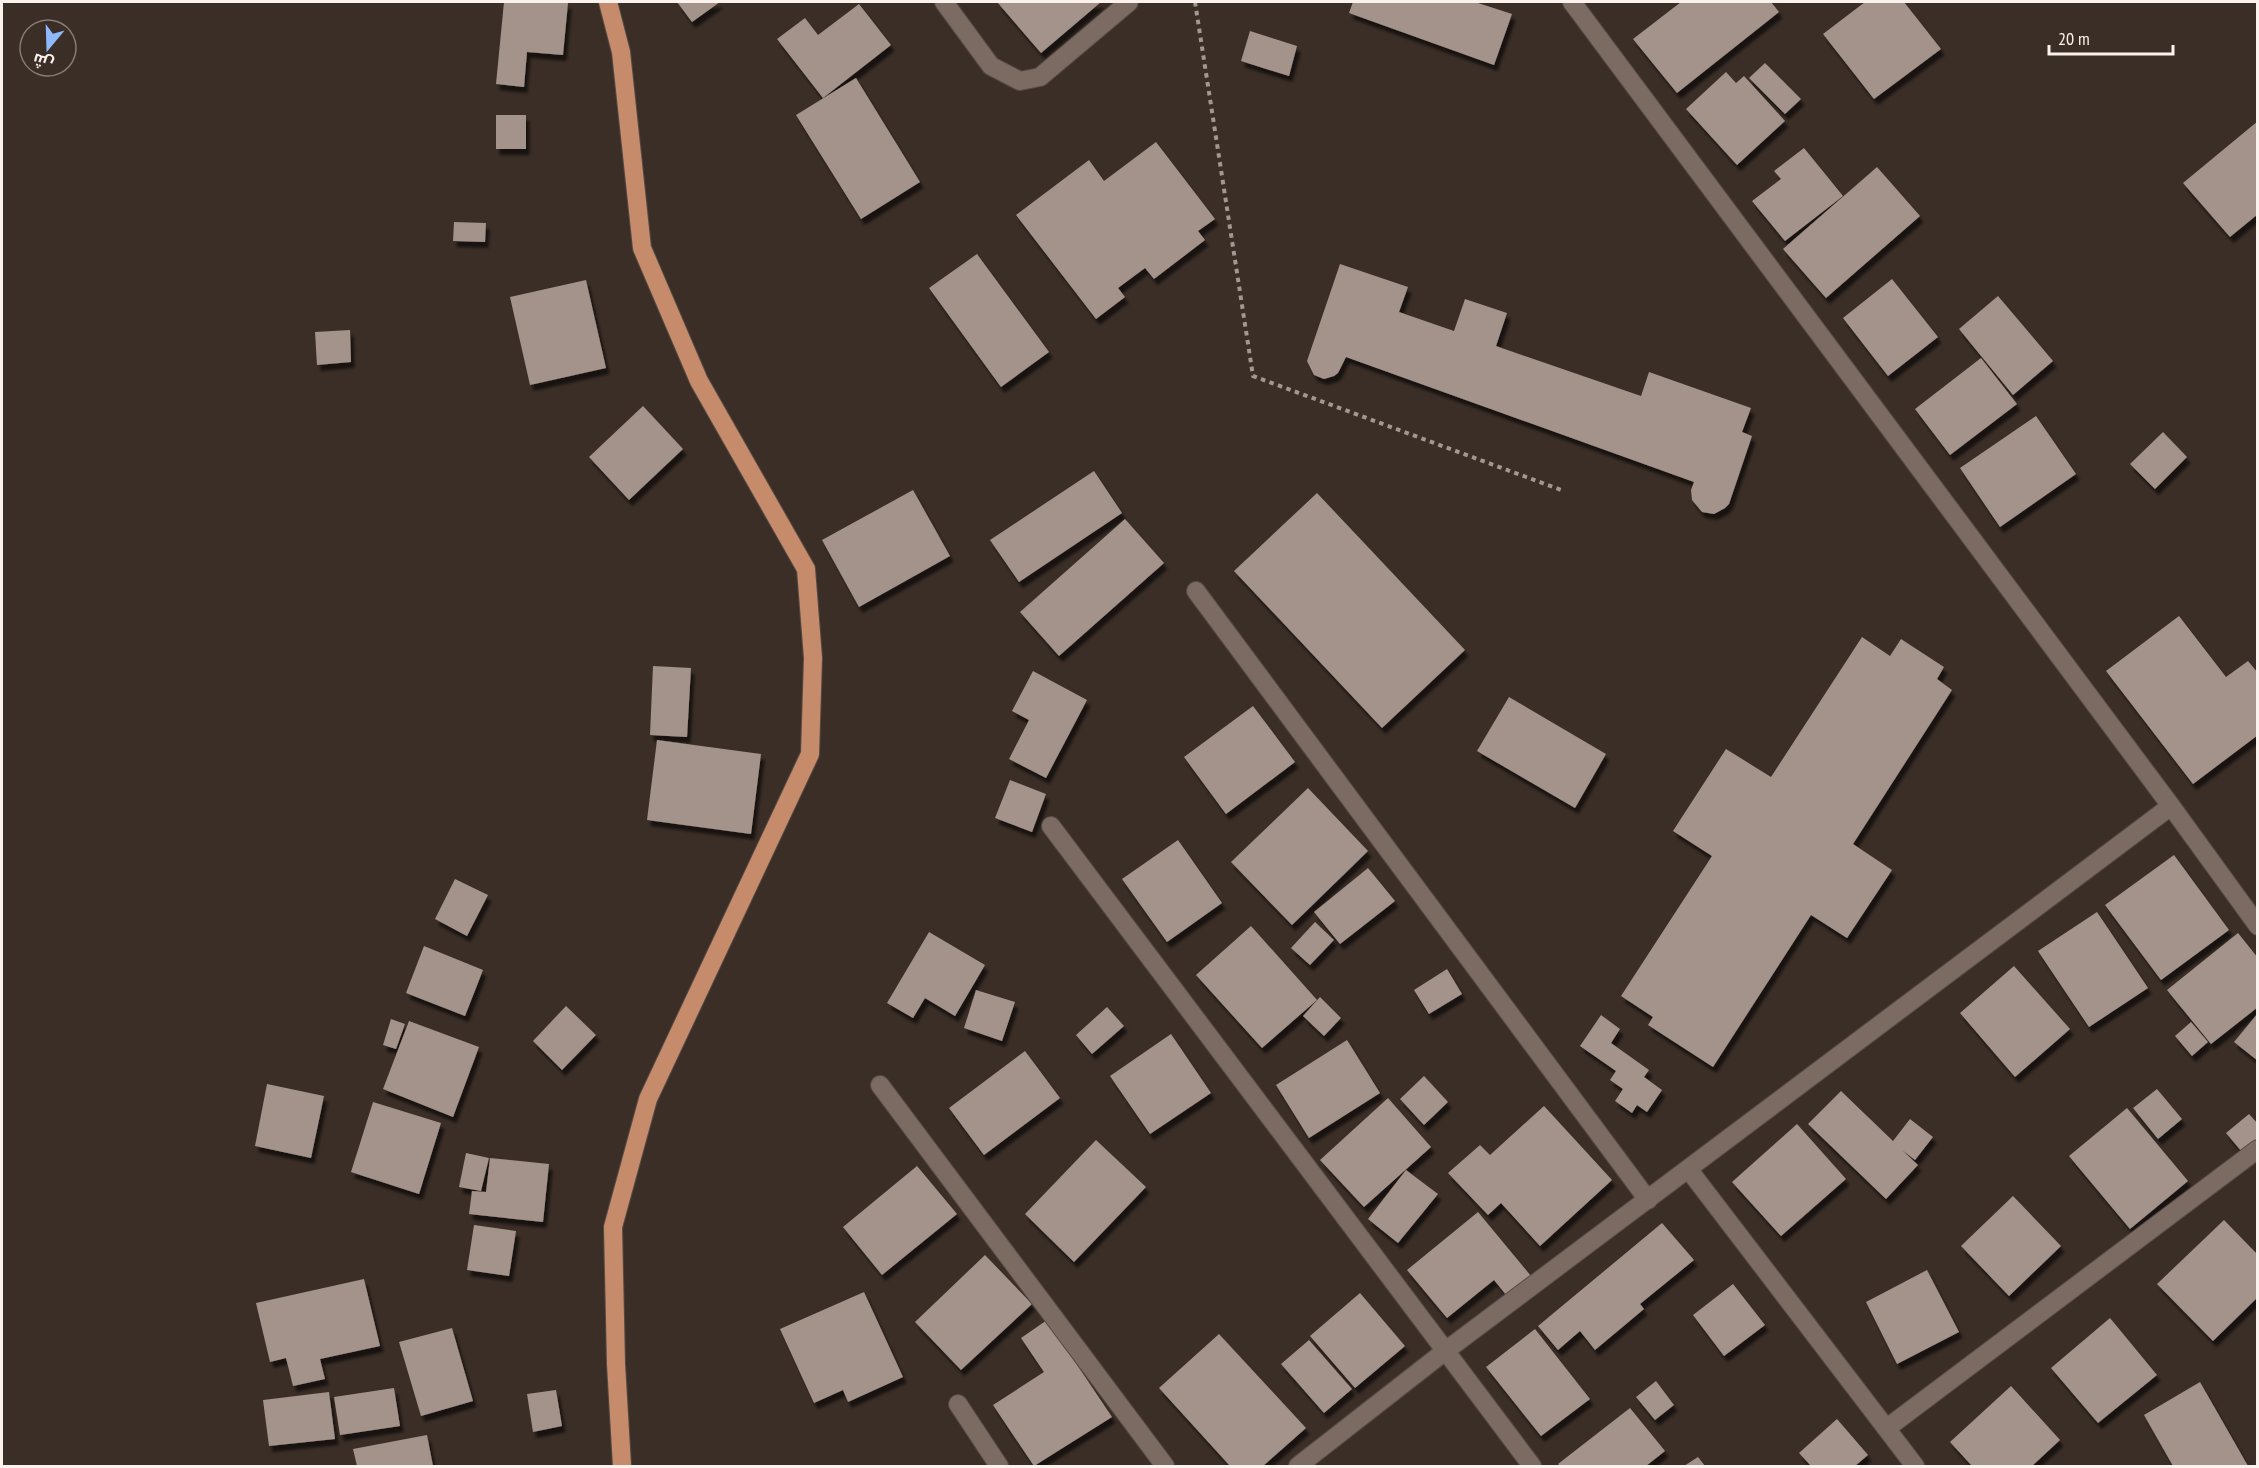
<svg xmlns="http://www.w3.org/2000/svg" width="2259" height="1468" font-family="'PT Sans Narrow',Cairo,sans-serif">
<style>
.building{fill:#a3938b;filter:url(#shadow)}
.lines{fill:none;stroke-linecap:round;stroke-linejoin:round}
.minor-casing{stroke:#564b45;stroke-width:20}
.major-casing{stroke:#564b45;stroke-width:20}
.path{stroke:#a29792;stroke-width:4;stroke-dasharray:4.5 4.5;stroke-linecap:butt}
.minor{stroke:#7b6b63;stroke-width:18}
.major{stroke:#c58b6a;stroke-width:18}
</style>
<defs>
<filter id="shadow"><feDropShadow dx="3.5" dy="6" stdDeviation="1.5" flood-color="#0009"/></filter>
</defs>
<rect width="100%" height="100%" fill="#3b2e27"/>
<g class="building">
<path d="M504,2L568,3L563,55L527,52L524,87L496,84Z"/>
<path d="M677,2H720L692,22Z"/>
<path d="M997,2H1101L1041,53Z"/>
<path d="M1353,2H1475L1512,14L1494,65L1349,13Z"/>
<path d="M1681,2H1771L1779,12L1677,93L1633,39Z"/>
<path d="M1865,2H1904L1941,49L1874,99L1823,34Z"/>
<path d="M859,4L891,45L823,98L777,39L805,18L818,35Z"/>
<path d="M1250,31L1297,46L1289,76L1241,61Z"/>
<path d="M1765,63L1801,99L1785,114L1749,78Z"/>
<path d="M1726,72L1736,83L1744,76L1785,121L1737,165L1686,109Z"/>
<path d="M856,78L920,182L861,219L796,115Z"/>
<rect x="496" y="115" width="30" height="34"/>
<path d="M2258,121V214L2230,237L2183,183Z"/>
<path d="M1156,142L1215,219L1198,231L1205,240L1154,279L1145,268L1118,288L1125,297L1096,319L1016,215L1089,160L1104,181Z"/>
<path d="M1804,148L1843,196L1785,241L1752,201L1781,179L1774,171Z"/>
<path d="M1877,167L1920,216L1826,298L1783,249Z"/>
<path d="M454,222L486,223L485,242L453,241Z"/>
<path d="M977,254L1049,352L1001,387L929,288Z"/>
<path d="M1340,264L1408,287L1399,312L1454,331L1465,299L1507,313L1496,346L1641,396L1649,372L1751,408L1742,432L1752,436L1729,504L1725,508L1714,514L1702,512L1692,500L1691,490L1694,482L1346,357L1338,373L1334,376L1324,379L1314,375L1307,361Z"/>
<path d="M1892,279L1938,337L1888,376L1843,318Z"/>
<path d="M586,280L606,368L530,385L510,297Z"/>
<path d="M1998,296L2053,361L2013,395L1959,329Z"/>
<path d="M350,330L351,362L317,365L315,332Z"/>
<path d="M1981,358L2017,404L1950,455L1915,409Z"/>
<path d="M643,406L683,449L629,500L589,457Z"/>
<path d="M2036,416L2076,474L2000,527L1960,468Z"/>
<path d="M2163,432L2187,457L2155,489L2130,464Z"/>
<path d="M1094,471L1122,513L1019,582L990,540Z"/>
<path d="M913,490L950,556L859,607L822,540Z"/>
<path d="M1317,493L1465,650L1382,728L1234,571Z"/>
<path d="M1125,519L1164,563L1059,656L1020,612Z"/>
<path d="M2179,616L2226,677L2248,661L2258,673V735L2193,784L2106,671Z"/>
<path d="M1862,637L1890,656L1901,639L1944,667L1937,679L1952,690L1853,844L1892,870L1847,938L1811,915L1713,1067L1648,1025L1653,1017L1621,996L1712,856L1673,831L1726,749L1771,777Z"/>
<path d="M653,666L691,668L687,737L650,735Z"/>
<path d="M1033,671L1087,700L1046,778L1009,759L1029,720L1012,711Z"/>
<path d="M1509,697L1606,754L1575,808L1477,751Z"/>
<path d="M1253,706L1295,762L1226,814L1184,757Z"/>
<path d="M657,740L761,754L751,834L647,820Z"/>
<path d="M1010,780L1046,794L1032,832L995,818Z"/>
<path d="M1308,788L1368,851L1292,925L1231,862Z"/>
<path d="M1178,840L1222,903L1167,942L1122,879Z"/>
<path d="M2174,855L2229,930L2161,980L2105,905Z"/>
<path d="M1368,868L1395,901L1340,944L1314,912Z"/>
<path d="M455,879L488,895L467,936L435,919Z"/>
<path d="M2097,912L2148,988L2089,1027L2038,951Z"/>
<path d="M1315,922L1334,940L1310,965L1291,948Z"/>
<path d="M1251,926L1317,1000L1262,1048L1196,975Z"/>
<path d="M929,932L985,965L955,1016L925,998L913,1018L887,1003Z"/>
<path d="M2238,933L2258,958V1007L2211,1044L2167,990Z"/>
<path d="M424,946L483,970L465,1016L406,993Z"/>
<path d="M2014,966L2070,1029L2015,1077L1960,1013Z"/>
<path d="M1447,969L1462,994L1429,1014L1414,990Z"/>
<path d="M976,990L1015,1002L1002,1041L964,1028Z"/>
<path d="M1320,997L1341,1018L1324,1036L1303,1016Z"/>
<path d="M566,1006L596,1035L562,1070L533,1041Z"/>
<path d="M1107,1007L1124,1026L1092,1054L1076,1035Z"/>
<path d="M2258,1013V1061L2234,1042Z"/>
<path d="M1601,1015L1620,1029L1611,1043L1649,1070L1644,1077L1662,1090L1647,1112L1637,1105L1632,1113L1615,1101L1623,1089L1610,1080L1616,1071L1580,1046Z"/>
<path d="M391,1019L405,1024L396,1049L383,1045Z"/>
<path d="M409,1021L479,1047L453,1117L383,1089Z"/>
<path d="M2191,1022L2208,1042L2192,1056L2175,1036Z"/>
<path d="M1171,1034L1211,1093L1150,1134L1110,1076Z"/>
<path d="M1347,1040L1380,1093L1309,1138L1276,1085Z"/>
<path d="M1025,1051L1060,1098L984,1155L949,1108Z"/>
<path d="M1424,1076L1448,1102L1424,1125L1400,1099Z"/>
<path d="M267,1084L324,1096L311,1158L255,1146Z"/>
<path d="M2157,1089L2182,1119L2158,1139L2133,1108Z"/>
<path d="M1841,1091L1893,1141L1910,1119L1933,1137L1915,1160L1902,1150L1918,1165L1886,1199L1808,1124Z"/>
<path d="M1388,1098L1431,1147L1364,1207L1320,1160Z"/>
<path d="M373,1102L441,1123L419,1194L351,1172Z"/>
<path d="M1544,1106L1612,1180L1540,1246L1501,1203L1488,1215L1448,1173L1480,1145L1490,1155Z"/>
<path d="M2127,1108L2188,1181L2130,1229L2069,1156Z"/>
<path d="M2249,1114L2258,1124V1139L2242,1152L2226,1133Z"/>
<path d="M1797,1124L1846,1179L1781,1236L1732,1182Z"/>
<path d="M1096,1140L1146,1187L1074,1262L1025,1214Z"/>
<path d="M466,1153L489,1158L481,1191L459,1187Z"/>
<path d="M490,1158L549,1164L543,1222L469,1214L472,1191L486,1192Z"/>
<path d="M917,1166L957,1214L882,1275L843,1227Z"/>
<path d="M1406,1170L1438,1194L1398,1243L1368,1219Z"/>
<path d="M2013,1196L2061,1246L2009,1296L1961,1246Z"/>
<path d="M1478,1212L1531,1276L1507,1296L1494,1280L1447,1318L1407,1270Z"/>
<path d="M2224,1220L2258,1255V1297L2213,1341L2157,1284Z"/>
<path d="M1662,1223L1694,1260L1640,1304L1644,1309L1595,1350L1580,1331L1558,1350L1538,1326Z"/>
<path d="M474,1225L516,1231L509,1276L467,1270Z"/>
<path d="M985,1255L1032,1304L961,1370L915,1322Z"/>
<path d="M1927,1270L1959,1332L1897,1364L1866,1302Z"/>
<path d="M364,1279L380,1346L320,1359L325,1379L293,1386L286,1358L270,1362L256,1303Z"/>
<path d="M1733,1284L1765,1325L1724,1356L1693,1315Z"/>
<path d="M864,1292L903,1377L848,1402L843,1390L814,1403L780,1329Z"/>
<path d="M1360,1293L1405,1346L1355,1388L1310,1336Z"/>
<path d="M2110,1318L2157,1375L2098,1423L2051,1368Z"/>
<path d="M1047,1320L1112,1417L1034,1466L993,1405L1044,1372L1021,1338Z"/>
<path d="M452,1328L473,1401L421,1416L399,1342Z"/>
<path d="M1535,1329L1590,1399L1541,1436L1486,1367Z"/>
<path d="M1219,1334L1306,1428L1263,1466H1230L1159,1388Z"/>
<path d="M1309,1340L1352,1389L1324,1413L1281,1364Z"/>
<path d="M1656,1381L1674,1405L1655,1420L1636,1397Z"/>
<path d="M2200,1382L2248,1466H2173L2144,1415Z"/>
<path d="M2011,1386L2060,1440L2032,1466H1972L1950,1442Z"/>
<path d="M394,1388L400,1426L340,1435L334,1397Z"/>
<path d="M556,1390L562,1426L533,1432L527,1394Z"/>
<path d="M329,1392L335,1439L269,1446L263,1400Z"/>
<path d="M1630,1408L1665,1451L1646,1466H1560L1558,1464Z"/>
<path d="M1837,1419L1868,1455L1855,1466H1811L1799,1453Z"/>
<path d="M427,1435L433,1466H357L353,1449Z"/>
<path d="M1698,1457L1705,1466H1684Z"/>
</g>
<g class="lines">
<g class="minor-casing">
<g id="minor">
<path d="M944,2L991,66L1020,81L1040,77L1129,2"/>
<path d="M1572,2L2171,806L2258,926"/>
<path d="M1196,591L1648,1200"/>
<path d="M1051,826L1532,1466"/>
<path d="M880,1085L1165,1466"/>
<path d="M1689,1170L1915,1466"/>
<path d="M958,1404L999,1466"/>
<path d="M1887,1428L2258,1149"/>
<path d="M1298,1466L1444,1352L2171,806"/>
</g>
</g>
<g class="major-casing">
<path id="major" d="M608,2L621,52L642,248L699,381L806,569L813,658L810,754L648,1099L613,1227L616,1364L622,1466"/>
</g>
<path class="path" d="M1195,2L1253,376L1564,491"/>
<use href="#minor" class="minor"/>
<use href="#major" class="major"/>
</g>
<rect width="2259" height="1468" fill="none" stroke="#fbf2ee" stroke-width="6"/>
<g transform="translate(48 48) rotate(199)"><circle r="28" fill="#3b2e27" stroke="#887c77" stroke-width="1.5"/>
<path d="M0-4.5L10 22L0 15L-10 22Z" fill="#8eb9fc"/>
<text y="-9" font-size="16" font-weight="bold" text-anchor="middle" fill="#fbf2ee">ش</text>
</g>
<path d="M2049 45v9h124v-9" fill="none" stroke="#fbf2ee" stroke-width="3"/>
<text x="2058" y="45" font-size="18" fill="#fbf2ee" stroke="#3b2e27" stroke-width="4.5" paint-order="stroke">20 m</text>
</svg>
